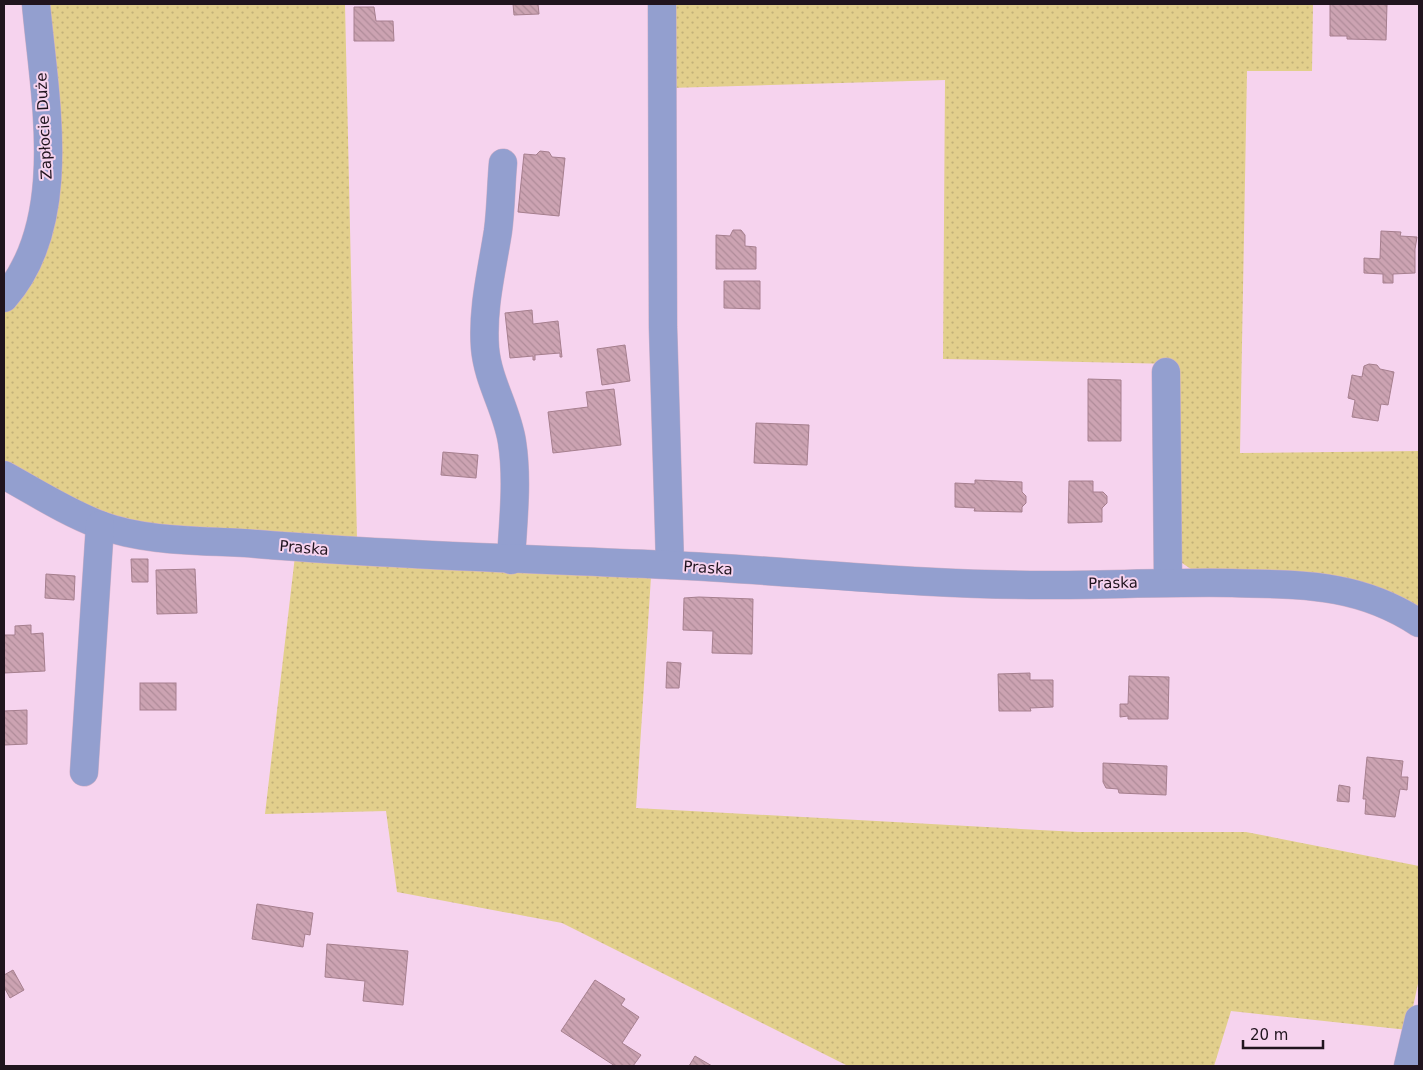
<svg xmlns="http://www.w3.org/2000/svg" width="1423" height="1070" font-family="'DejaVu Sans',sans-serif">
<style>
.green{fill:url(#green-dots)}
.building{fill:url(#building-back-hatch);stroke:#a67f8e}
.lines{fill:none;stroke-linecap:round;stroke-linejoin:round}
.minor-casing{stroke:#cfb1c9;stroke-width:29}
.minor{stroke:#939fcf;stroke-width:28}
.labels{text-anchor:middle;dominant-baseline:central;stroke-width:4;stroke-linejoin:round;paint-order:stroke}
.street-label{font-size:15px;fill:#20141e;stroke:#f6d3ee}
</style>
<defs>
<pattern id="green-dots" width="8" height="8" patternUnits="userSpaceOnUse" patternTransform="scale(1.25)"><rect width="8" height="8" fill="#e2cf8c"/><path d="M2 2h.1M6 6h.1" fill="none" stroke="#c2b178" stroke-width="1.8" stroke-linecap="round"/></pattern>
<pattern id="building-back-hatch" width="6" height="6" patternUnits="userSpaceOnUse" patternTransform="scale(1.25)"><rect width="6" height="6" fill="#cca3b2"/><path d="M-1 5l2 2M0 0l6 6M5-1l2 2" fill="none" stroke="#af8b99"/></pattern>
</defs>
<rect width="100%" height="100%" fill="#f6d3ee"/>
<g class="green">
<path d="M46,4H345L357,540L171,530L100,515L4,465V313L30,278Z"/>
<path d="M670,4H1313L1312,71H1247L1240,453L1419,451V615L1191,569L1182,563L1176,552L1174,364L943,359L945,80L669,88Z"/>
<path d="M295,556L651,577L636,808L1078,832H1246L1419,866V979L1408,1030L1231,1011L1214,1066H848L562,923L397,892L386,811L265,814Z"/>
</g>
<g class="building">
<path d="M513,4H538L539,14L514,15Z"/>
<path d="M1330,4H1387L1386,40L1347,39V36H1330Z"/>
<path d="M354,7H374L376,21H393L394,41H354Z"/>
<path d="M540,151L549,152L552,157L565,158L559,216L518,212L524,154L536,155Z"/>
<path d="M733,230H741L745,235V246L756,247V269H716V235L730,236Z"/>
<path d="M1381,231L1401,232L1400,236L1417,237L1415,249V273L1393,274V283H1383V274L1364,273V258L1380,259Z"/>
<path d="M724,281H760V309L724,308Z"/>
<path d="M532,310L533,324L558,321L562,357H560V353L535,355V360H533V356L510,358L505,313Z"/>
<path d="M625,345L630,381L602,385L597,349Z"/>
<path d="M1369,364L1377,365L1380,369L1394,372L1388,405L1381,404L1378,421L1352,417L1355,400L1348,398L1352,375L1362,377L1364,366Z"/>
<path d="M1088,379L1121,380V441H1088Z"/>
<path d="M614,389L621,445L553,453L548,412L588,407L586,392Z"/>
<path d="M756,423L809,425L807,465L754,463Z"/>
<path d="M443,452L478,455L476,478L441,475Z"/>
<path d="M975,480L1022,482V492L1026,496V503L1022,507V512L974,511L975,508L955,507V483L975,484Z"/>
<path d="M1069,481H1093V492H1103L1107,496V503L1102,508V522L1068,523Z"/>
<path d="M131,559H148V582H132Z"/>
<path d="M195,569L197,613L157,614L156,570Z"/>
<path d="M46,574L75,576L74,600L45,598Z"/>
<path d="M699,597L753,599L752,654L712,653L713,631L683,630L684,598Z"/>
<path d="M31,625V634L43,633L45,671L4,673V635H15V626Z"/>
<path d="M667,662L681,663L679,688H666Z"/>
<path d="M1030,673V680H1053V707L1030,708L1031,711H999L998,674Z"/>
<path d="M1129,676L1169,677L1168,719H1128V716L1120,717V704H1128Z"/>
<rect x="140" y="683" width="36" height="27"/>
<path d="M27,710V744L4,745V711Z"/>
<path d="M1367,757L1403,761L1401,777H1408L1407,790L1400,789L1395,817L1365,814L1366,799H1363Z"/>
<path d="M1103,763L1167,766L1166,795L1119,793L1118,789L1106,788L1103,782Z"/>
<path d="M1339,785L1350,787L1349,802L1337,801Z"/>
<path d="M257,904L313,913L310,935L305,934L303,947L252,939Z"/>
<path d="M327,944L408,951L403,1005L363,1001L365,981L325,977Z"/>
<path d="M13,970L24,990L10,998L4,987V975Z"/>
<path d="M595,980L625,999L621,1005L639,1017L622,1043L641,1055L633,1066H615L561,1031Z"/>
<path d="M695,1056L712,1066H689Z"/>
</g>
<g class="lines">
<g class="minor-casing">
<g id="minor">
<path d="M662,4L663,327L670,565"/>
<path d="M503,163C501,185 501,208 498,231C492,270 482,308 485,348C488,382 507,409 512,442C518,480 513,522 511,560"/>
<path d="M4,298C71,222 44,95 36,4"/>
<path d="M1166,372L1168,582"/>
<path d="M4,475C35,492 66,512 100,525C149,543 205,540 257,544C394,555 531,559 669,565C794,571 919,585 1044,585C1107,585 1169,582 1232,583C1302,585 1358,583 1419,623"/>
<path d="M84,772L100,525"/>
<path d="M1408,1066L1419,1019"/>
</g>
</g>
<use href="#minor" class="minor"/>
</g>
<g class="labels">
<g class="street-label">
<text transform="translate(44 126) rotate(-93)">Zapłocie Duże</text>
<text transform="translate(304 548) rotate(5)">Praska</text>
<text transform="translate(708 568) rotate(4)">Praska</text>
<text transform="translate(1113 583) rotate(-1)">Praska</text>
</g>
</g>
<rect width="1423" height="1070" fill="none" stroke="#20141e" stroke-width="10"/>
<path d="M1243 1040v8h80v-8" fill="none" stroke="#20141e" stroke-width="2.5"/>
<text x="1250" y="1040" font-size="15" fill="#20141e" stroke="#f6d3ee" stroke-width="4" paint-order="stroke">20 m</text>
</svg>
